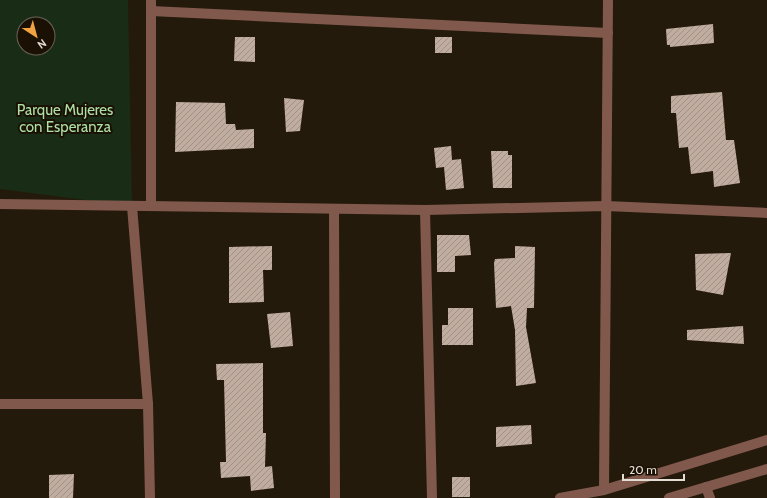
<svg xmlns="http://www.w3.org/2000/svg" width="767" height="498" font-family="Cabin,sans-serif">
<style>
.park{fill:#192d16;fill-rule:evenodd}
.building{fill:url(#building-hatch)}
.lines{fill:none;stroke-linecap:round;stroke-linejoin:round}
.minor{stroke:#81594c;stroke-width:10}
.labels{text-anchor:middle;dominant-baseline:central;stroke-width:4;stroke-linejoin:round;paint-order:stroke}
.park-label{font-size:15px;fill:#ace0a4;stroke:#1a1104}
</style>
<defs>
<pattern id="building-hatch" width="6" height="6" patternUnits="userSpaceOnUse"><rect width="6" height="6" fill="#c0ad9f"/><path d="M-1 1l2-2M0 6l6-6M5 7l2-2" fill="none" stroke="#a19287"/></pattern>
</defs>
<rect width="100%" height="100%" fill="#241a0b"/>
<path class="park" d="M0,0H128L132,206L0,189ZM24,24H48V48H24Z"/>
<g class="building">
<path d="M713,24L714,43L670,47V45H667L666,29Z"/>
<path d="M235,37H255V62L234,61Z"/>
<rect x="435" y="37" width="17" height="16"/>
<path d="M722,92L726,140H734L740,183L714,187L713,171L691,174L688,147L679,148L676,113H671V96Z"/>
<path d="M284,98L304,100L300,131L286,132Z"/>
<path d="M176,102L225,103L226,124H235L236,130L254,129V148L175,152Z"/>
<path d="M451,146L452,160L461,159L464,188L446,190L444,167L436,168L434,148Z"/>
<path d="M491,151H508V155H512V188H493Z"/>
<path d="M437,235H469L471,255L455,256V272H437Z"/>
<path d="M272,246V270H263L264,302L229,303V247Z"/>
<path d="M515,246L535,247L534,308H527L526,327L536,383L516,386L515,330L511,306L496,308L494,263L495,259L515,258Z"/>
<path d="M731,253L723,295L696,290L695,254Z"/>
<path d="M448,308H473V345H442V325H448Z"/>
<path d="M290,312L293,346L271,348L267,314Z"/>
<path d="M743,326L744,344L687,340V330Z"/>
<path d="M263,363V433H266L265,467L272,466L274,488L251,491L250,476L221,478L220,462H226L224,380H217L216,364Z"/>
<path d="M531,425L532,444L496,447V427Z"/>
<path d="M74,474L73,498H49V475Z"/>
<rect x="452" y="477" width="18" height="20"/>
</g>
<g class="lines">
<g class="minor">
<path d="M151,11L608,33"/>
<path d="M0,204L425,210L606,206L767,213"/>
<path d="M132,206L148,404L150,498"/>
<path d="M151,206V0"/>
<path d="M334,209L335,498"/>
<path d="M425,210L432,498"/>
<path d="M0,404H148"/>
<path d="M706,487L710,498"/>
<path d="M604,490L608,0"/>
<path d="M560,498L604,490L767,440"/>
<path d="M669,498L767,469"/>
</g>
</g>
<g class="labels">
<g class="park-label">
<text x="65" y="110">Parque Mujeres<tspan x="65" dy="17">con Esperanza</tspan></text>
</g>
</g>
<g transform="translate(36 36) rotate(144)"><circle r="19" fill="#1a1104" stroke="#6b6357"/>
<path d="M0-3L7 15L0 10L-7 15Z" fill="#f3a442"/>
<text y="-6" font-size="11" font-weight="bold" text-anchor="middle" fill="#e4ddd3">N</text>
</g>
<path d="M623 474v6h61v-6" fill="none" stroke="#e4ddd3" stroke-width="2"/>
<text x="629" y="474" font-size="12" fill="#e4ddd3" stroke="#1a1104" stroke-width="3" paint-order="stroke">20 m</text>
</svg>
